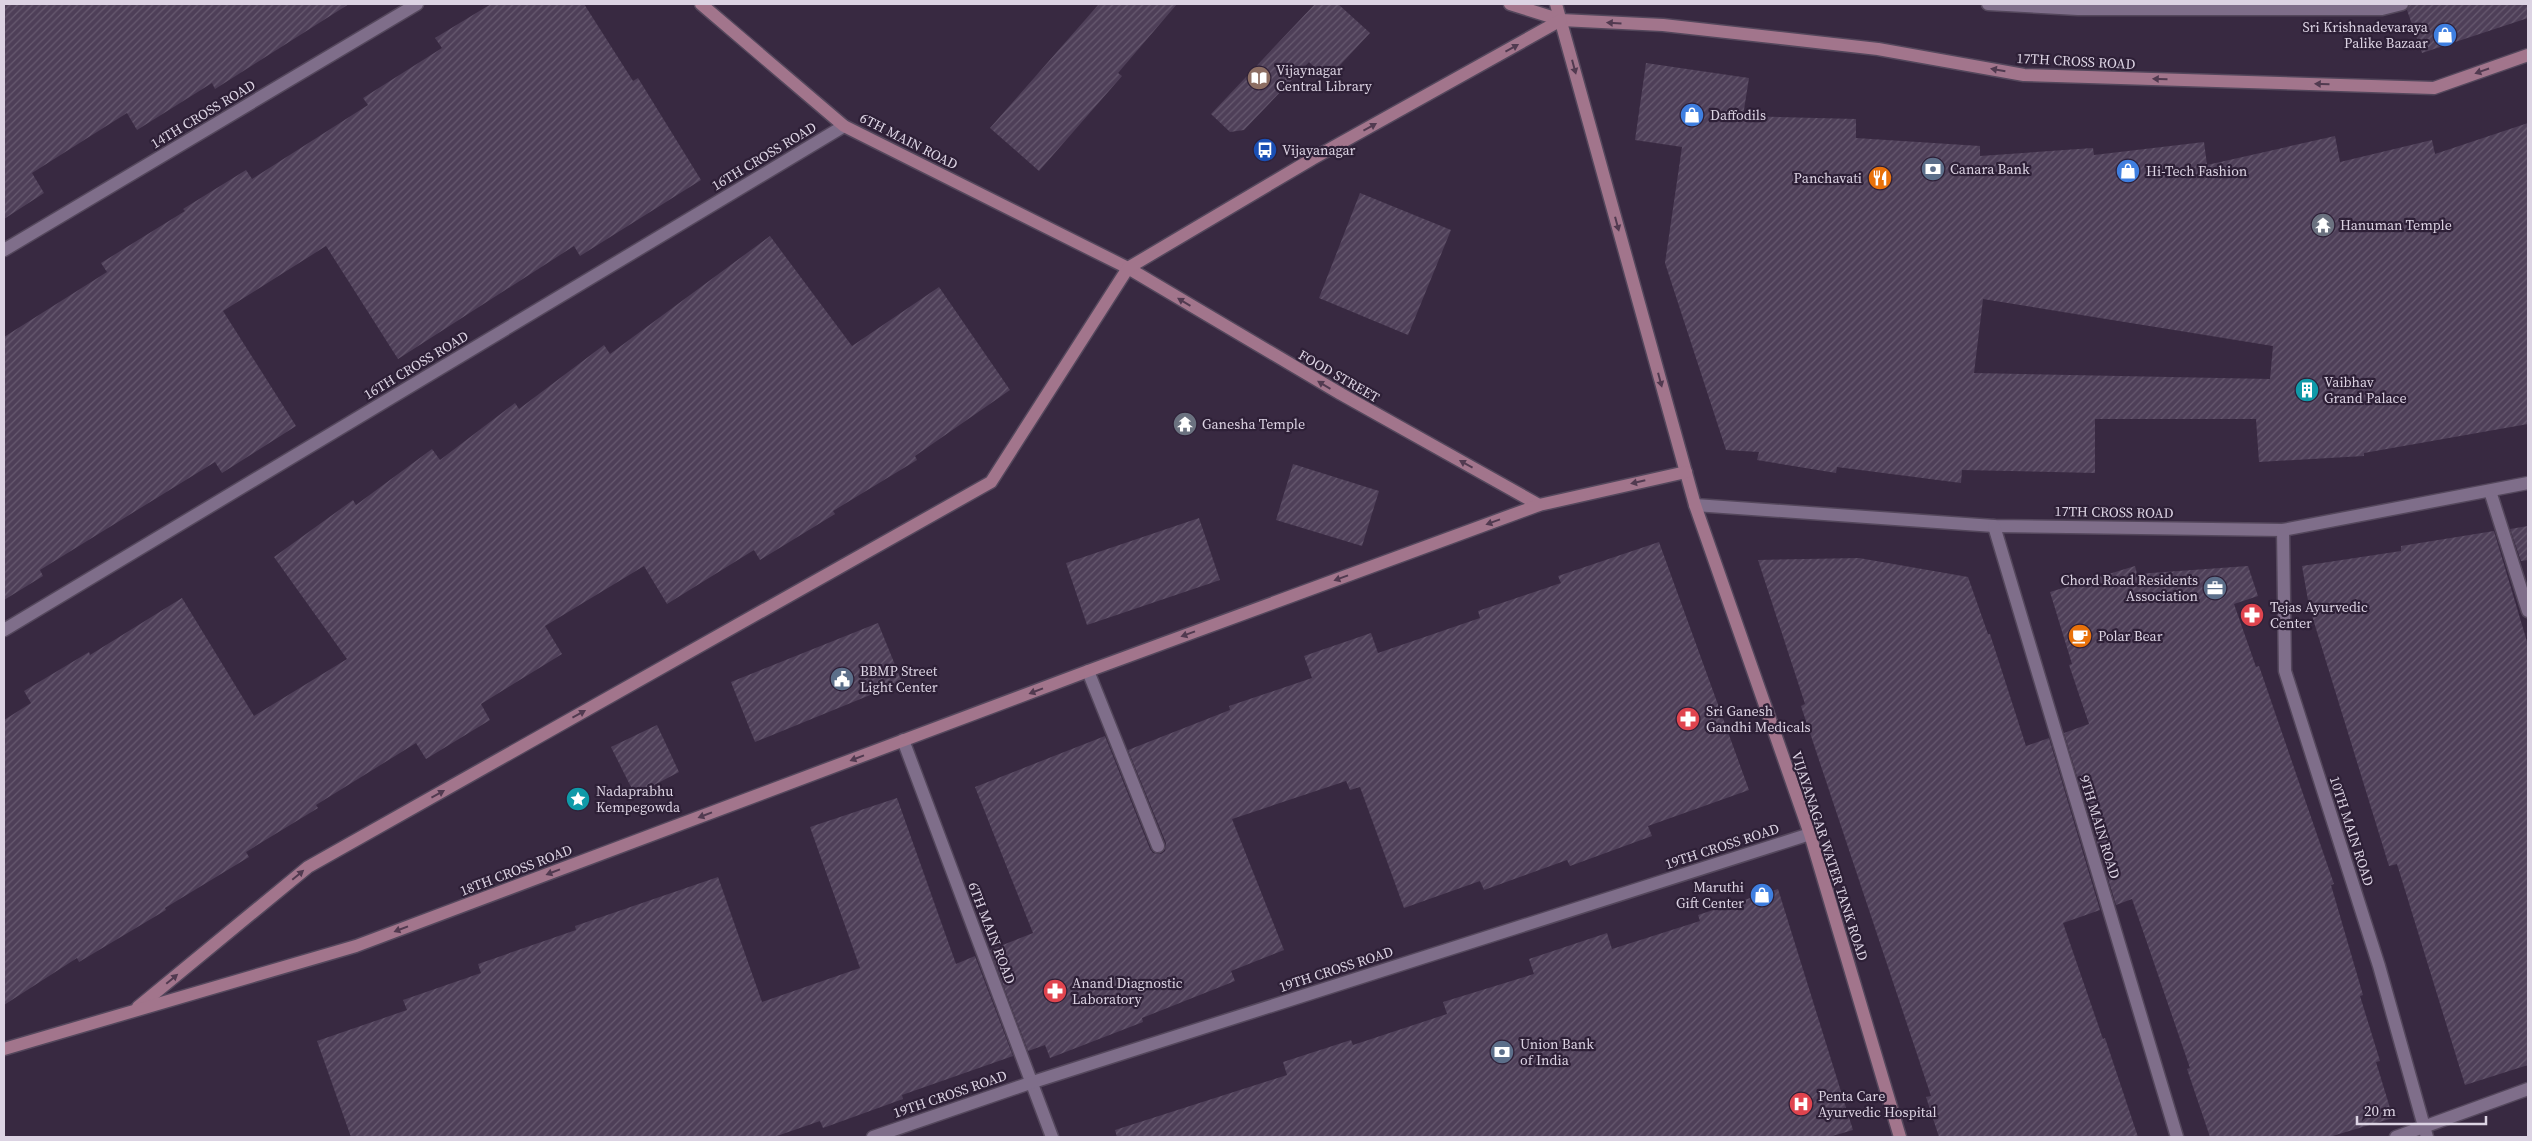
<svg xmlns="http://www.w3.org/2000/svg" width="2532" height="1141" font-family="'Source Serif 4',serif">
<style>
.building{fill:url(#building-hatch);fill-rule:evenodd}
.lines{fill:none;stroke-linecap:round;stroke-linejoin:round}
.lane-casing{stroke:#54475c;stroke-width:15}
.street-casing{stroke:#54475c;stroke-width:15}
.secondary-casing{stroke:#54475c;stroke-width:15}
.lane{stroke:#7f6e8a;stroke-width:12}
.street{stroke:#7f6e8a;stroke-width:12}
.secondary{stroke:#a2758c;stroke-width:12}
.oneway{fill:#513a50}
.labels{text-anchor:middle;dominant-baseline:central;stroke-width:4.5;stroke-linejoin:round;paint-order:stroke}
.poi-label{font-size:14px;fill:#dcd3e3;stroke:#2e2037;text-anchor:start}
.street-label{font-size:14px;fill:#dcd3e3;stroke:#2e2037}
</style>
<defs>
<pattern id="building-hatch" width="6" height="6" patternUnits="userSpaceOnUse" patternTransform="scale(1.25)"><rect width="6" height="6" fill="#4e3f58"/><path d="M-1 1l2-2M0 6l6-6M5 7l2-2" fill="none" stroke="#675a70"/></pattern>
</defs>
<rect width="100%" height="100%" fill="#382941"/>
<g class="building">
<path d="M4,4H349L215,89L212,83L137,130L127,113L32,173L44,193L4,219Z"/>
<path d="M491,4H584L633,81L638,78L701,180L580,256L574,246L398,359L326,246L223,311L296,426L222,473L215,462L40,570L43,576L4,600V337L107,272L101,263L185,211L183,209L246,170L252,179L368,105L363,98L442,48L435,38Z"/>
<path d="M1099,4H1177L1118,73L1122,76L1039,171L990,128Z"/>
<path d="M1315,4H1338L1370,33L1327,79L1309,62L1244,130L1230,132L1211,114Z"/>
<path d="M2410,4H2528V18L2422,53L2407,10Z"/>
<path d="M1646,63L1749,78L1743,116L1856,119V138L1980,146V156L2093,148L2094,155L2204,142L2207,165L2335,136L2340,162L2432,140L2435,154L2528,123V424L2364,453V456L2259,462L2256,419H2095V473L1962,470L1961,483L1837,467L1836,473L1757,460L1759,452L1726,450L1665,263L1682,147L1635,140ZM1983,299L2273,346L2270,379L1974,373Z"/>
<path d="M1360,193L1451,230L1408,335L1319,298Z"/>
<path d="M770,236L852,346L939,287L1010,390L915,456L917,460L833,511L835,514L760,560L754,550L667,604L644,566L545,626L562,654L481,704L490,720L426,759L416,743L316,805L318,808L246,852L249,857L165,908L166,910L79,962L77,958L4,1005V720L31,703L24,691L89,652L90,655L182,598L254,716L347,659L274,557L353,500L356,505L432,449L440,460L515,403L519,409L604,345L610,354Z"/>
<path d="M1293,464L1379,491L1362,546L1276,520Z"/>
<path d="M1199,518L1220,580L1087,625L1066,563Z"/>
<path d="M2528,526V560L2521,561L2510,529Z"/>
<path d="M2494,531L2528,645V1065L2465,1085L2397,864L2389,866L2309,606L2302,566L2401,551V546Z"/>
<path d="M1659,542L1749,790L1648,826L1652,836L1570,866L1567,860L1484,890L1480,881L1404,908L1360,787L1350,790L1346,781L1232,819L1284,950L1231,971L1235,981L1142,1018L1143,1022L1050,1058L1045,1045L1028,1051L990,950L1033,933L975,787L1105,736L1150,849L1153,853L1161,854L1165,851L1166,843L1128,750L1230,710L1229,706L1312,678L1304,656L1371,633L1378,653L1480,618L1478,611L1561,583L1558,576Z"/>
<path d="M1859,558L1968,577L1988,634H1990L2026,746L2049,738L2100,910L2063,923L2103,1039L2105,1038L2138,1137H1939L1926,1097L1931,1096L1801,706L1805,704L1758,560Z"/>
<path d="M2135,566L2137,574L2248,566L2258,596L2234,604L2256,667L2259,666L2334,884L2331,885L2363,995L2360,996L2380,1061L2376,1062L2393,1118L2329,1137H2210L2187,1069L2190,1068L2132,899L2116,905L2064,733L2089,724L2069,665L2072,664L2050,592Z"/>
<path d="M878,623L902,682L755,742L731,682Z"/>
<path d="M657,725L679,772L635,795L611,747Z"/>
<path d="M897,798L956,964L975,956L1013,1056L902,1095L903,1099L823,1128L820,1121L774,1137H351L317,1041L407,1010L403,1000L481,973L478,964L576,930L575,926L718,877L762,1002L860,968L810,827Z"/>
<path d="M1778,889L1853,1130L1829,1137H1117L1115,1130L1287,1075L1283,1062L1351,1040L1353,1045L1447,1014L1443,1002L1534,974L1529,959L1607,933L1612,949L1700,921L1698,915Z"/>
</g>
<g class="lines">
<g class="lane-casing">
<g id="lane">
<path d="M1988,4L2078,9H2382L2402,4"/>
<path d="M1088,671L1158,846"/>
</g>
</g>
<g class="street-casing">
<g id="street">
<path d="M4,250L417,4"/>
<path d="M2490,491L2528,611"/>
<path d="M1695,505L1994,526L2283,530L2528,483"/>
<path d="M1994,526L2177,1137"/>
<path d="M2283,530L2285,671L2379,966L2427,1137"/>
<path d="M4,630L844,126"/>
<path d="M903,740L1052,1137"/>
<path d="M873,1137L1033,1082L1810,834"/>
<path d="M2396,1137L2528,1089"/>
</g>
</g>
<g class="secondary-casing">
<g id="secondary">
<path d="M701,4L844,126L1128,268L1341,394L1539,505"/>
<path d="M1510,4L1561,20L1663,25L1878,49L2024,75L2434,88L2528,55"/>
<path d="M1556,4L1695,505L1810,834L1900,1137"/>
<path d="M138,1007L308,867L991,482L1128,268L1312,159L1561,20"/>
<path d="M4,1049L356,946L1088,671L1539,505L1686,472"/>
</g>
</g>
<use href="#lane" class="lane"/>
<use href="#street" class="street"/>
<use href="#secondary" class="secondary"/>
</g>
<defs><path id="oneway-solid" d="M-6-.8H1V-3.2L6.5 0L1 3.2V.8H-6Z" transform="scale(1.25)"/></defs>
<g class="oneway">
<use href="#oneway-solid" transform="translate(1614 23) rotate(-177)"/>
<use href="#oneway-solid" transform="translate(1512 48) rotate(-29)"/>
<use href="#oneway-solid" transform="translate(1574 67) rotate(75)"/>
<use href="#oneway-solid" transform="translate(1998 70) rotate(-170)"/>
<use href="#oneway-solid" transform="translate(2482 71) rotate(161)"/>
<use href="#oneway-solid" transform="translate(2160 79) rotate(-178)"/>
<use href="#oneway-solid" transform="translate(2322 84) rotate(-178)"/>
<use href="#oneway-solid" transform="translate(1370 127) rotate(-29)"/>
<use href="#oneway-solid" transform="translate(1617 224) rotate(75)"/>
<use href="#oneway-solid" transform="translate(1184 302) rotate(-149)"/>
<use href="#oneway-solid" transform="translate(1660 380) rotate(75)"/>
<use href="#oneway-solid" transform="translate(1324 385) rotate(-149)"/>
<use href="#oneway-solid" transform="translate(1466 464) rotate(-151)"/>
<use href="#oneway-solid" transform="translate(1638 482) rotate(167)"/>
<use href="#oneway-solid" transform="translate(1493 522) rotate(160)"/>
<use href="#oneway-solid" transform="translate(1341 578) rotate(160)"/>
<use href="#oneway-solid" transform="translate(1188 634) rotate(160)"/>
<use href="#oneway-solid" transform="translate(1036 691) rotate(159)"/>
<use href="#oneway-solid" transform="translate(579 714) rotate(-29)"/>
<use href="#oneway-solid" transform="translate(857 758) rotate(159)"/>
<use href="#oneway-solid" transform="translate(438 794) rotate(-29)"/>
<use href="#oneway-solid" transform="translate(705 815) rotate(159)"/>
<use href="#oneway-solid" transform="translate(553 872) rotate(159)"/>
<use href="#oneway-solid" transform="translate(298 875) rotate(-40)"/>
<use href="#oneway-solid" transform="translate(401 929) rotate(159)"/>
<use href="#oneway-solid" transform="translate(172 979) rotate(-40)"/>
</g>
<defs>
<g id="shop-disc" transform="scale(1.25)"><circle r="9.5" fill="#3f7fe0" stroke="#2e2037"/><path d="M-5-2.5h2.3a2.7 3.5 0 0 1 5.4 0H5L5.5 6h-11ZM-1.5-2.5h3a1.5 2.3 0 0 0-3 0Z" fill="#fff"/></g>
<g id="library-disc" transform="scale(1.25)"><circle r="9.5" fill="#8d6e63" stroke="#2e2037"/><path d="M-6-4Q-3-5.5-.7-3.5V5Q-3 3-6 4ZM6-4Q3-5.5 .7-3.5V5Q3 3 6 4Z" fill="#fff"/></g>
<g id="bus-disc" transform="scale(1.25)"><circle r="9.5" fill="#1a4fb4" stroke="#2e2037"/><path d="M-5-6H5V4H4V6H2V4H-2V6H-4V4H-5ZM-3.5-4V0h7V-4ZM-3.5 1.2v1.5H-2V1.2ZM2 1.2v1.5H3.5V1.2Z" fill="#fff"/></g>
<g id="bank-disc" transform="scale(1.25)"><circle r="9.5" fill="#5c6f8a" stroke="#2e2037"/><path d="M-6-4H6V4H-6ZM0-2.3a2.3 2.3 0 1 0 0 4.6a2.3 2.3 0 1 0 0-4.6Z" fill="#fff"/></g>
<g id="restaurant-disc" transform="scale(1.25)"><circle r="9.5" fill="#e8710a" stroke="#2e2037"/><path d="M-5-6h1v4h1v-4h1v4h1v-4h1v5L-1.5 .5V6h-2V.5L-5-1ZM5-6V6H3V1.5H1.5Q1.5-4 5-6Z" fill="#fff"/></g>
<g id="temple-disc" transform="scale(1.25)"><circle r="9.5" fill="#6b7280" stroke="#2e2037"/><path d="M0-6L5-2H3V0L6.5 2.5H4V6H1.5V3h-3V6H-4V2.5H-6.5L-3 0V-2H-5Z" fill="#fff"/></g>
<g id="building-disc" transform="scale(1.25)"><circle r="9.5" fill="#0f9aa8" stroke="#2e2037"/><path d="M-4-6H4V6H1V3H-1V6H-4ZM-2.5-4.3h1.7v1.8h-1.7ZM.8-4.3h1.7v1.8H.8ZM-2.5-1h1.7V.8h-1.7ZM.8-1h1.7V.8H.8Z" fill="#fff"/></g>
<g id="office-disc" transform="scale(1.25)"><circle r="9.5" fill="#5c6f8a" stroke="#2e2037"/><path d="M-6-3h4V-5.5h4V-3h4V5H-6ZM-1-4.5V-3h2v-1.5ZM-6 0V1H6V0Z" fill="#fff"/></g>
<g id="pharmacy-disc" transform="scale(1.25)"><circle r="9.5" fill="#e0444e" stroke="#2e2037"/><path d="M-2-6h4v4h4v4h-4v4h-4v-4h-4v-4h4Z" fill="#fff"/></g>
<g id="cafe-disc" transform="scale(1.25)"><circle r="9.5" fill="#e8710a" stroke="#2e2037"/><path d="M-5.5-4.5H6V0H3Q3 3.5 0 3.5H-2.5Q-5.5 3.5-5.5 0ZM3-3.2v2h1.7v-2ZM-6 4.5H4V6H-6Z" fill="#fff"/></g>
<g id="civic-disc" transform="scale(1.25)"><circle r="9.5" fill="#5c6f8a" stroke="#2e2037"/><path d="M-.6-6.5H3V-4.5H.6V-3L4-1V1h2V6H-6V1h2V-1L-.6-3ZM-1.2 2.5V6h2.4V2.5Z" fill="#fff"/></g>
<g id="sight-disc" transform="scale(1.25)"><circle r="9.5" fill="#0f9aa8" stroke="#2e2037"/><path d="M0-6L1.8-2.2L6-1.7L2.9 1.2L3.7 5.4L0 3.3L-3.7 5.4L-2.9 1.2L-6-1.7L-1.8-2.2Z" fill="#fff"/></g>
<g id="hospital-disc" transform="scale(1.25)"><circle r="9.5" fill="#e0444e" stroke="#2e2037"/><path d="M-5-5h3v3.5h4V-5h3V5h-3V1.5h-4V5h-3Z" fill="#fff"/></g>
</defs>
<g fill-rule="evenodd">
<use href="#shop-disc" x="2445" y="35"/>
<use href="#library-disc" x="1259" y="78"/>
<use href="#shop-disc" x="1692" y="115"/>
<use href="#bus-disc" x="1265" y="150"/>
<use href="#bank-disc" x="1933" y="169"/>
<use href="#shop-disc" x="2128" y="171"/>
<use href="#restaurant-disc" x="1880" y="178"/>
<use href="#temple-disc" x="2323" y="225"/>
<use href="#building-disc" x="2307" y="390"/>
<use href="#temple-disc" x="1185" y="424"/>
<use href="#office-disc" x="2215" y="588"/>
<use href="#pharmacy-disc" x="2252" y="615"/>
<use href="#cafe-disc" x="2080" y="636"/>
<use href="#civic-disc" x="842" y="679"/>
<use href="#pharmacy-disc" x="1688" y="719"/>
<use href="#sight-disc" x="578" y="799"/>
<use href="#shop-disc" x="1762" y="895"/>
<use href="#pharmacy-disc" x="1055" y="991"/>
<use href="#bank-disc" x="1502" y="1052"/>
<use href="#hospital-disc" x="1801" y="1104"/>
</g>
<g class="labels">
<g class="poi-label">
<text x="2428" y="27" text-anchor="end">Sri Krishnadevaraya<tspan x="2428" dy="16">Palike Bazaar</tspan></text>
<text x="1276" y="70">Vijaynagar<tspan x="1276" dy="16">Central Library</tspan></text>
<text x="1710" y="115">Daffodils</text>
<text x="1282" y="150">Vijayanagar</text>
<text x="1950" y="169">Canara Bank</text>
<text x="2146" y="171">Hi-Tech Fashion</text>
<text x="1862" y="178" text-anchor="end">Panchavati</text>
<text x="2340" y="225">Hanuman Temple</text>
<text x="2324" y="382">Vaibhav<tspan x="2324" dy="16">Grand Palace</tspan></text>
<text x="1202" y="424">Ganesha Temple</text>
<text x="2198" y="580" text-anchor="end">Chord Road Residents<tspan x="2198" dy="16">Association</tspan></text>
<text x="2270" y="607">Tejas Ayurvedic<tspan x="2270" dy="16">Center</tspan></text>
<text x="2098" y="636">Polar Bear</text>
<text x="860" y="671">BBMP Street<tspan x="860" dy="16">Light Center</tspan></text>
<text x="1706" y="711">Sri Ganesh<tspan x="1706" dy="16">Gandhi Medicals</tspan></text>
<text x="596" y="791">Nadaprabhu<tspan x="596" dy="16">Kempegowda</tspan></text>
<text x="1744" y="887" text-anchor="end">Maruthi<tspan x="1744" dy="16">Gift Center</tspan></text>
<text x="1072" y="983">Anand Diagnostic<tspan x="1072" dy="16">Laboratory</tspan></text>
<text x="1520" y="1044">Union Bank<tspan x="1520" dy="16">of India</tspan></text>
<text x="1818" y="1096">Penta Care<tspan x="1818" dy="16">Ayurvedic Hospital</tspan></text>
</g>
<g class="street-label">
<text transform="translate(2076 61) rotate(3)">17TH CROSS ROAD</text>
<text transform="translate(203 114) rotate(-31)">14TH CROSS ROAD</text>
<text transform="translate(909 141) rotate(27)">6TH MAIN ROAD</text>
<text transform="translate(764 156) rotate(-31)">16TH CROSS ROAD</text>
<text transform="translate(416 365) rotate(-31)">16TH CROSS ROAD</text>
<text transform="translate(1339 376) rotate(30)">FOOD STREET</text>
<text transform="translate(2114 512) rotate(1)">17TH CROSS ROAD</text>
<text transform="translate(2100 827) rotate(73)">9TH MAIN ROAD</text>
<text transform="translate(2352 831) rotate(72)">10TH MAIN ROAD</text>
<text transform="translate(1722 846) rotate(-18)">19TH CROSS ROAD</text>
<text transform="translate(1830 856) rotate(72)">VIJAYANAGAR WATER TANK ROAD</text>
<text transform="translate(516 870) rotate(-21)">18TH CROSS ROAD</text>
<text transform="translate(992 933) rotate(69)">6TH MAIN ROAD</text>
<text transform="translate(1336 969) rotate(-18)">19TH CROSS ROAD</text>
<text transform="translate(950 1094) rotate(-19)">19TH CROSS ROAD</text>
</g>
</g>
<rect width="2532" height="1141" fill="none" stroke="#dcd3e3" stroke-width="10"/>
<path d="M2357 1116v8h129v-8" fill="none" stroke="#dcd3e3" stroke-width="2.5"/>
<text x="2364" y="1116" font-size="15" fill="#dcd3e3" stroke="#2e2037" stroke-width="4" paint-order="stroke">20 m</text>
</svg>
